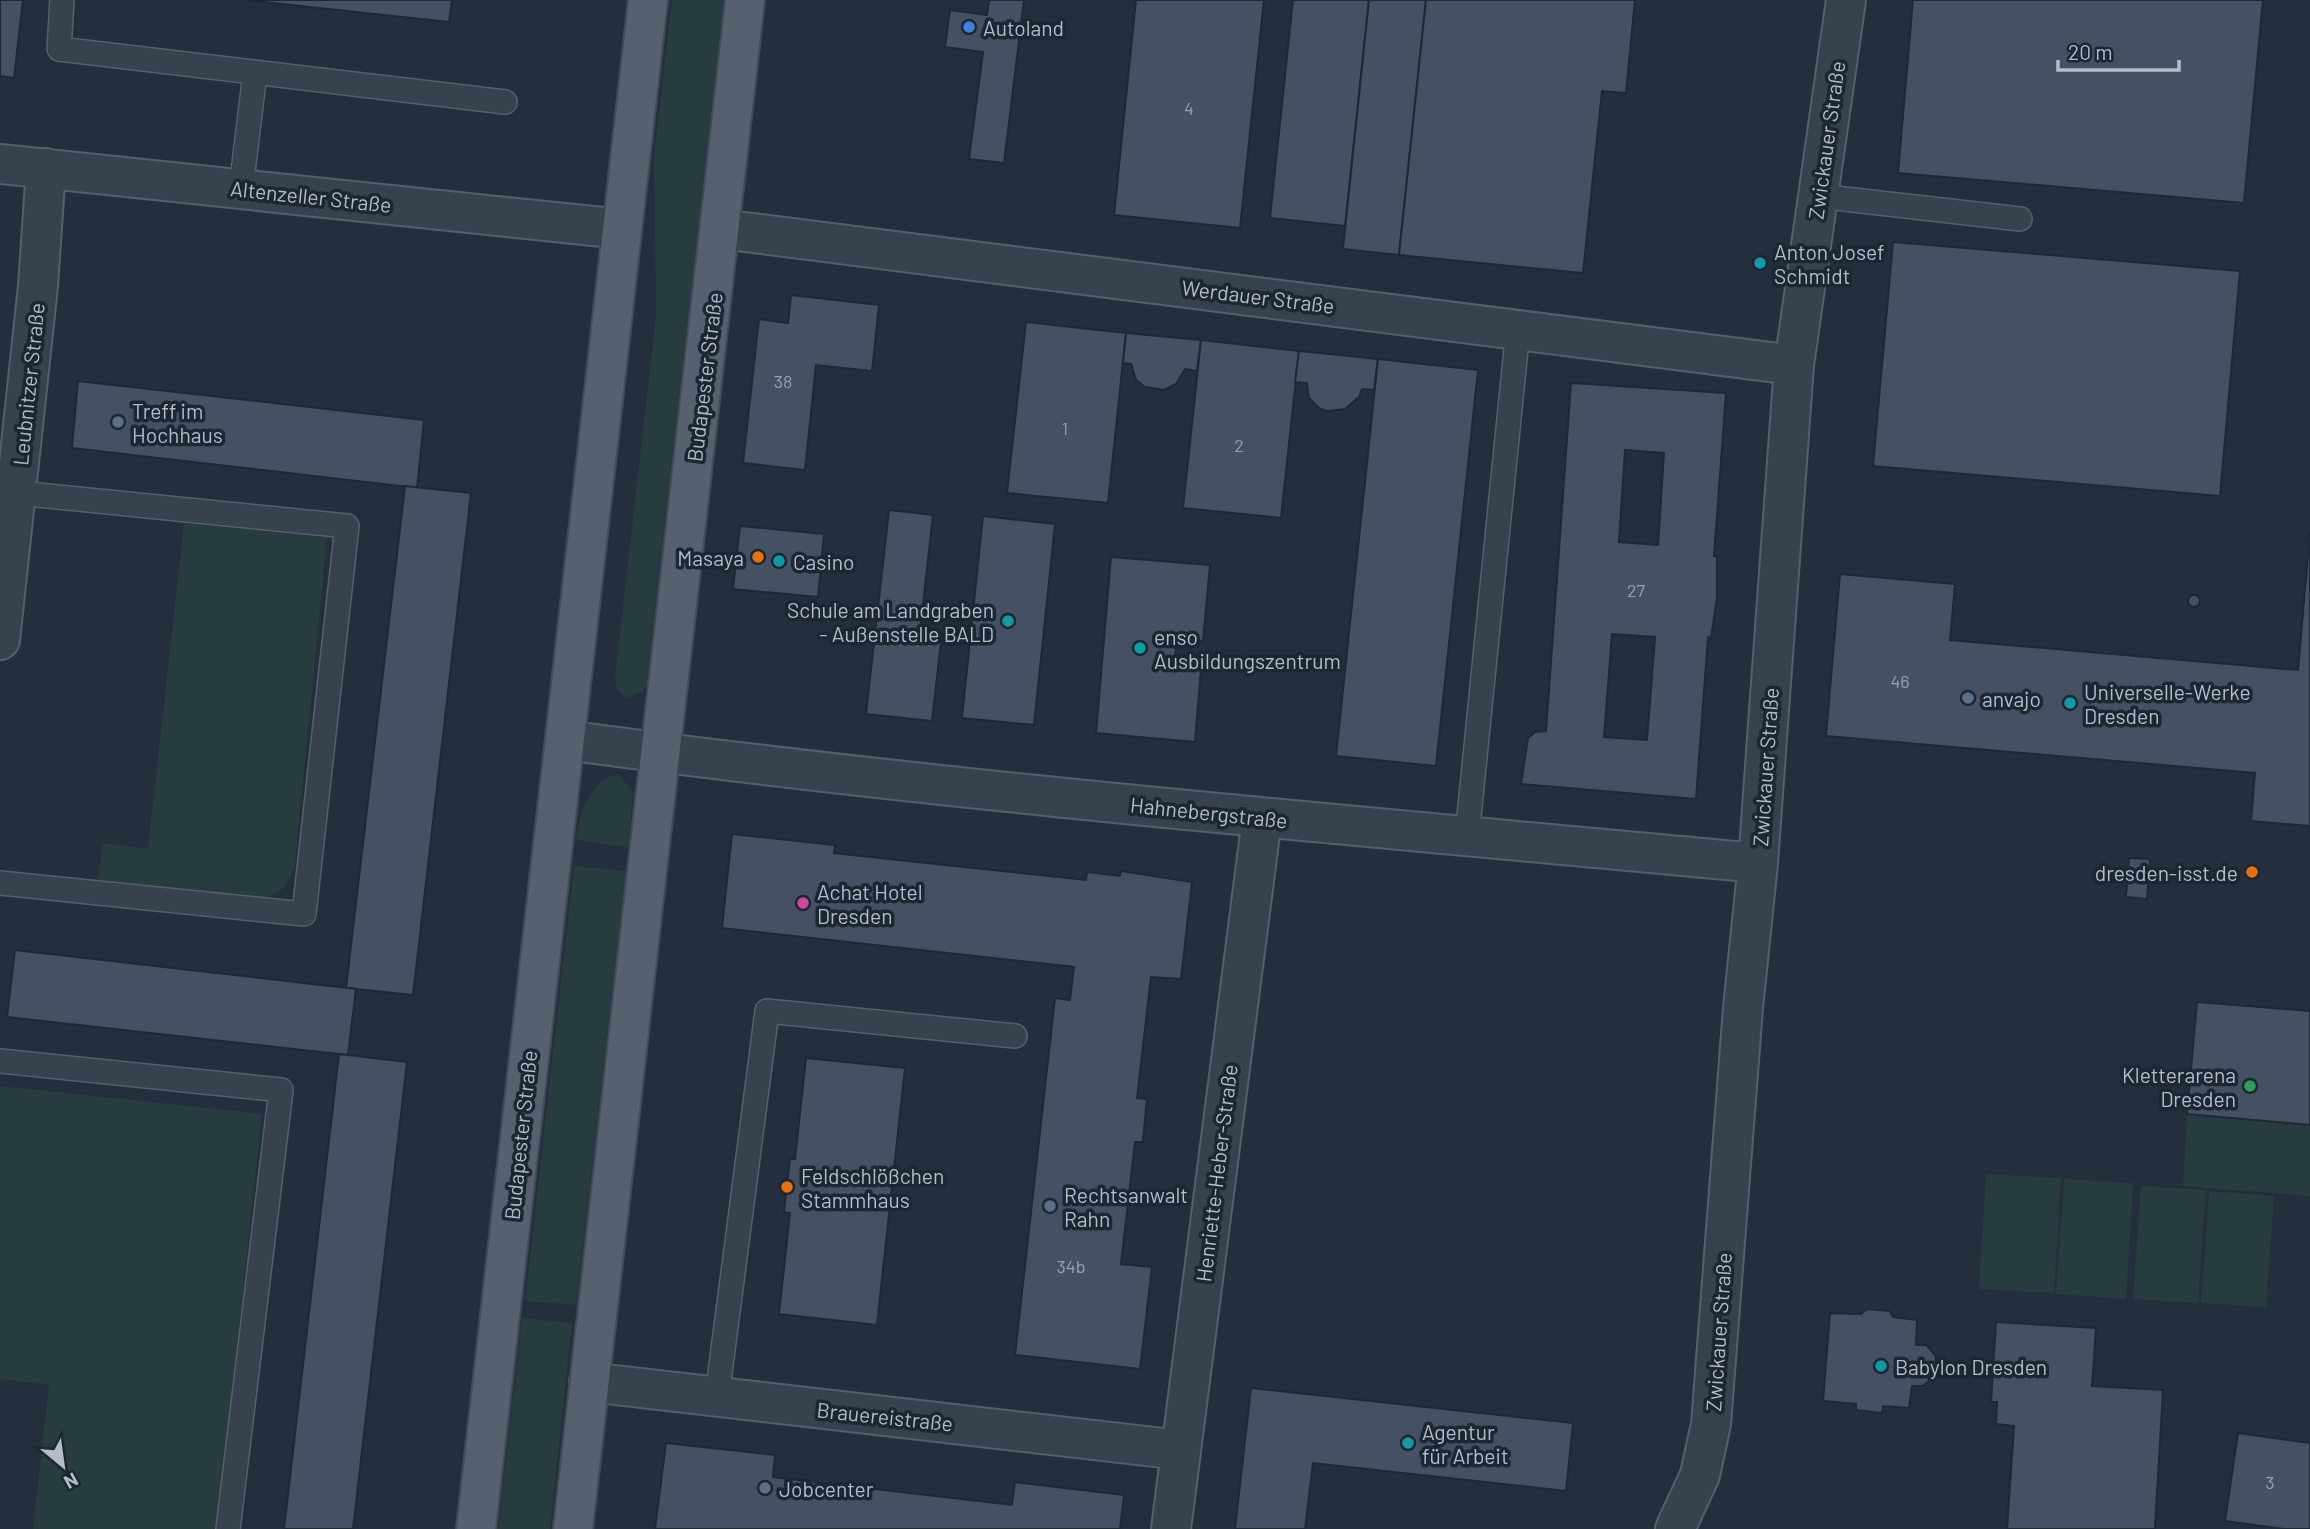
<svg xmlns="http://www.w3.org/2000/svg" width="2310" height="1529" font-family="Barlow,sans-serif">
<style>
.green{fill:#263c3f}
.building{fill:#455162;stroke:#1f2835;stroke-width:2;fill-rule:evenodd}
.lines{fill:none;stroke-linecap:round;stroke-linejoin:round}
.lane-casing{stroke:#565f6c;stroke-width:26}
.street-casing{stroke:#565f6c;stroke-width:42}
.primary-casing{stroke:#414a57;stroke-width:42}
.lane{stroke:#38414e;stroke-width:23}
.street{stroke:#38414e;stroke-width:38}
.primary{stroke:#56606e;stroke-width:38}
.shop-dot{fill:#3f7fe0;stroke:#1d2633;stroke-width:2.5}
.culture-dot{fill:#0f9aa8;stroke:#1d2633;stroke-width:2.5}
.service-dot{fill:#5c6f8a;stroke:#1d2633;stroke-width:2.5}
.food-dot{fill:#e8710a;stroke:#1d2633;stroke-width:2.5}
.hotel-dot{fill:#d1479c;stroke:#1d2633;stroke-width:2.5}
.leisure-dot{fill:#2e9e5b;stroke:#1d2633;stroke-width:2.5}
.labels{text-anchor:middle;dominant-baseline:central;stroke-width:7;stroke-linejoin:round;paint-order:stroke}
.number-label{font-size:18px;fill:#98a1af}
.poi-label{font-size:21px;fill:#b4bcc9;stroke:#1d2633;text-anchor:start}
.street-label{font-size:21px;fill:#b4bcc9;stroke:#1d2633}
</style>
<rect width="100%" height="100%" fill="#242f3e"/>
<g class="green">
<path d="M672,0H724L646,686L643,692L626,698L616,688L615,678L656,316L654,156Z"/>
<path d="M184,523L327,537L295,864C289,884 282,895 260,898L97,881L103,843L148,849Z"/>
<path d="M613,775L621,777L633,793L628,847L576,840C579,815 588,786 613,775Z"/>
<path d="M574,866L626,871L576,1305L525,1301Z"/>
<path d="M0,1086L262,1114L217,1529H33L49,1385L0,1379Z"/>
<path d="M2187,1114L2310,1125V1196L2183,1186Z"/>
<path d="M1986,1174L2061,1178L2054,1293L1979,1289Z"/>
<path d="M2064,1179L2133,1183L2126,1299L2056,1294Z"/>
<path d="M2141,1186L2206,1190L2198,1303L2133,1299Z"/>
<path d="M2209,1191L2274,1196L2266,1307L2201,1303Z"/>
<path d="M522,1318L572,1323L550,1529H498Z"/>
</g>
<g class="building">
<path d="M0,0H23L14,78L0,76Z"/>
<path d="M245,0H452L449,22Z"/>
<path d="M989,0H1024L1004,163L969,159L983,52L945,47L950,10L987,15Z"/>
<path d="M1136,0H1264L1240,228L1114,215Z"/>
<path d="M1293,0H1369L1345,226L1270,218Z"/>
<path d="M1369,0H1426L1399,255L1343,249Z"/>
<path d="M1426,0H1635L1626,93L1602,91L1583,273L1399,255Z"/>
<path d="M1913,0H2263L2244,203L1898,173Z"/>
<path d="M1893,242L2240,271L2220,496L1873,466Z"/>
<path d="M791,295L879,305L872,371L816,365L805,470L743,463L759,319L788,323Z"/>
<path d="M1026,322L1126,333L1108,503L1007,493Z"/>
<path d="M1126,333L1201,340L1197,371L1185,369L1176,384L1164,390L1145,387L1136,380L1131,364L1123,363Z"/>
<path d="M1201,340L1299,351L1281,518L1183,508Z"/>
<path d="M1299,351L1378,359L1374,390L1362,389L1359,397L1345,409L1328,411L1320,409L1309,398L1307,383L1295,382Z"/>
<path d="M1378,359L1478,370L1436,766L1336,756Z"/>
<path d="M78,381L424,420L417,488L72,448Z"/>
<path d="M1571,383L1726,393L1714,556H1717V597L1711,638L1708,637L1696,799L1521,784L1528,738L1535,732L1546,731ZM1625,450L1664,453L1658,545L1619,542ZM1612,634L1655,637L1647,740L1604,737Z"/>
<path d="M405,486L471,493L413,995L346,988Z"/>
<path d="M889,510L933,515L920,631L942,633L932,721L866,714Z"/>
<path d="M983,516L1055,524L1034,725L962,718Z"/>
<path d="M740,526L824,534L818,597L733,589Z"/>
<path d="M2310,531V826L2251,821L2255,773L1826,736L1840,574L1955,584L1950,640L2298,670Z"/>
<path d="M1111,557L1210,565L1203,641L1177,639L1175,655L1202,657L1195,742L1096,733Z"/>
<circle cx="2194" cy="601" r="6"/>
<path d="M732,834L835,845L834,853L1086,880L1087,872L1120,876L1121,871L1192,882L1181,979L1151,977L1137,1098L1147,1099L1145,1119L1143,1142H1135L1121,1264L1152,1267L1140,1369L1015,1355L1055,998L1070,1000L1074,967L722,928Z"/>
<path d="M2129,858L2150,859L2147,899L2126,897Z"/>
<path d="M15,950L356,989L348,1055L7,1017Z"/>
<path d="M2197,1002L2310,1011V1125L2187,1114Z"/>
<path d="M339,1054L407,1062L353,1529H284Z"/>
<path d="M806,1058L905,1068L877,1325L779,1314L790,1213L784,1212L790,1159H795Z"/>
<path d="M1867,1309L1890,1311L1893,1317L1917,1320L1916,1345H1926L1936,1356L1935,1376L1923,1386H1912L1909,1408L1883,1406L1882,1413L1856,1410V1404L1823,1401L1830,1313L1861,1314Z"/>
<path d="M1996,1322L2096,1328L2092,1386L2163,1390L2155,1529H2007L2014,1426L1996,1424L1997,1402H1991Z"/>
<path d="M1251,1388L1573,1423L1566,1491L1313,1463L1305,1529H1235Z"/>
<path d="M2238,1433L2310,1443V1529H2284L2225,1521Z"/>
<path d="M666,1443L775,1455L773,1477L1012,1505L1015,1482L1124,1495L1120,1529H655Z"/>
</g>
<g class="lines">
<g class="lane-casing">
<g id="lane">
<path d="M62,0L59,49L505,102"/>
<path d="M241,188L255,73"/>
<path d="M1818,196L2020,219"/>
<path d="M1467,836L1518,329"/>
<path d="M0,883L304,914L347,526L18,493"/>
<path d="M0,1061L281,1090L228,1529"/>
<path d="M717,1396L767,1011L1015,1036"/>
</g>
</g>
<g class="street-casing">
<g id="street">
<path d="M0,164L622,229"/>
<path d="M721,229L1794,365"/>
<path d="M0,640L38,286L46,168"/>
<path d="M565,740C961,793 1360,826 1758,863"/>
<path d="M589,1382L1181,1450"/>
<path d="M1171,1529L1262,818"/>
<path d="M1675,1529L1700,1475L1711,1424L1743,1008L1758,863L1794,365L1846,0"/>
</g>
</g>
<g class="primary-casing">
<g id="primary">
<path d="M476,1529L648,0"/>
<path d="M573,1529L745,0"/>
</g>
</g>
<use href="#lane" class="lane"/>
<use href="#street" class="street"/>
<use href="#primary" class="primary"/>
</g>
<circle class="shop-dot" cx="969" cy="27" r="7"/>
<g class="culture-dot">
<circle cx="1760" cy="263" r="7"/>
<circle cx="779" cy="561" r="7"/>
<circle cx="1008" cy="621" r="7"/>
<circle cx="1140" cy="648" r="7"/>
<circle cx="2070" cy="703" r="7"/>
<circle cx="1881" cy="1366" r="7"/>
<circle cx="1408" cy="1443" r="7"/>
</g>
<g class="service-dot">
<circle cx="118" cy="422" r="7"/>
<circle cx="1968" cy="698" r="7"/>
<circle cx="1050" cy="1206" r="7"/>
<circle cx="765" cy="1488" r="7"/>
</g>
<g class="food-dot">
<circle cx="758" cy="557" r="7"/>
<circle cx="2252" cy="872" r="7"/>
<circle cx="787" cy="1187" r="7"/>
</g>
<circle class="hotel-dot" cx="803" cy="903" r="7"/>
<circle class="leisure-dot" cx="2250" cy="1086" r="7"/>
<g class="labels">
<g class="number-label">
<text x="1189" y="108">4</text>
<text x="783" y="381">38</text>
<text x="1065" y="428">1</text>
<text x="1239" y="445">2</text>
<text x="1636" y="590">27</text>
<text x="1900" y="681">46</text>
<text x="1071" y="1266">34b</text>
<text x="2270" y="1482">3</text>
</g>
<g class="poi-label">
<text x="983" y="27">Autoland</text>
<text x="1774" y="251">Anton Josef<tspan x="1774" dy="24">Schmidt</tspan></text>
<text x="132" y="410">Treff im<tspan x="132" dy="24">Hochhaus</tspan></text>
<text x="744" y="557" text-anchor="end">Masaya</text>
<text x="793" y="561">Casino</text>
<text x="994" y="609" text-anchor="end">Schule am Landgraben<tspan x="994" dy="24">- Außenstelle BALD</tspan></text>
<text x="1154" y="636">enso<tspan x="1154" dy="24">Ausbildungszentrum</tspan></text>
<text x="2084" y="691">Universelle-Werke<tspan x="2084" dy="24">Dresden</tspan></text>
<text x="1982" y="698">anvajo</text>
<text x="2238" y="872" text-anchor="end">dresden-isst.de</text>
<text x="817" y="891">Achat Hotel<tspan x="817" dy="24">Dresden</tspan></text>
<text x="2236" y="1074" text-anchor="end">Kletterarena<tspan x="2236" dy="24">Dresden</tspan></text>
<text x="801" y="1175">Feldschlößchen<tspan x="801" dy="24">Stammhaus</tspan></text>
<text x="1064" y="1194">Rechtsanwalt<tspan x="1064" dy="24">Rahn</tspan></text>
<text x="1895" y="1366">Babylon Dresden</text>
<text x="1422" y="1431">Agentur<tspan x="1422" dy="24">für Arbeit</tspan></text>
<text x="779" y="1488">Jobcenter</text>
</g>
<g class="street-label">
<text transform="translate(1826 140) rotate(-82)">Zwickauer Straße</text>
<text transform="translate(311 196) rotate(6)">Altenzeller Straße</text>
<text transform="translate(1258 296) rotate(7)">Werdauer Straße</text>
<text transform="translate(704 377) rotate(-83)">Budapester Straße</text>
<text transform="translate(28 384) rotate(-84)">Leubnitzer Straße</text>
<text transform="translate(1765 767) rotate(-86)">Zwickauer Straße</text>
<text transform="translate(1209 812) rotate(6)">Hahnebergstraße</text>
<text transform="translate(520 1135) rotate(-84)">Budapester Straße</text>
<text transform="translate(1216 1173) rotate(-83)">Henriette-Heber-Straße</text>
<text transform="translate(1718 1332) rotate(-86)">Zwickauer Straße</text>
<text transform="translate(885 1416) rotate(6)">Brauereistraße</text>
</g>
</g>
<g transform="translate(63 1466) rotate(151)" stroke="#1d2633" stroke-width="5" paint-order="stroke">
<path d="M0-5L12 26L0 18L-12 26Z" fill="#b4bcc9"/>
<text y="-10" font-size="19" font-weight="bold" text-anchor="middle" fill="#b4bcc9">N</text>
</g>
<path d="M2058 60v10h121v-10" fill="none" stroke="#b4bcc9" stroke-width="3.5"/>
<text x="2068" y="60" font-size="21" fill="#b4bcc9" stroke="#1d2633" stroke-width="5" paint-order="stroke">20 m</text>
</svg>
